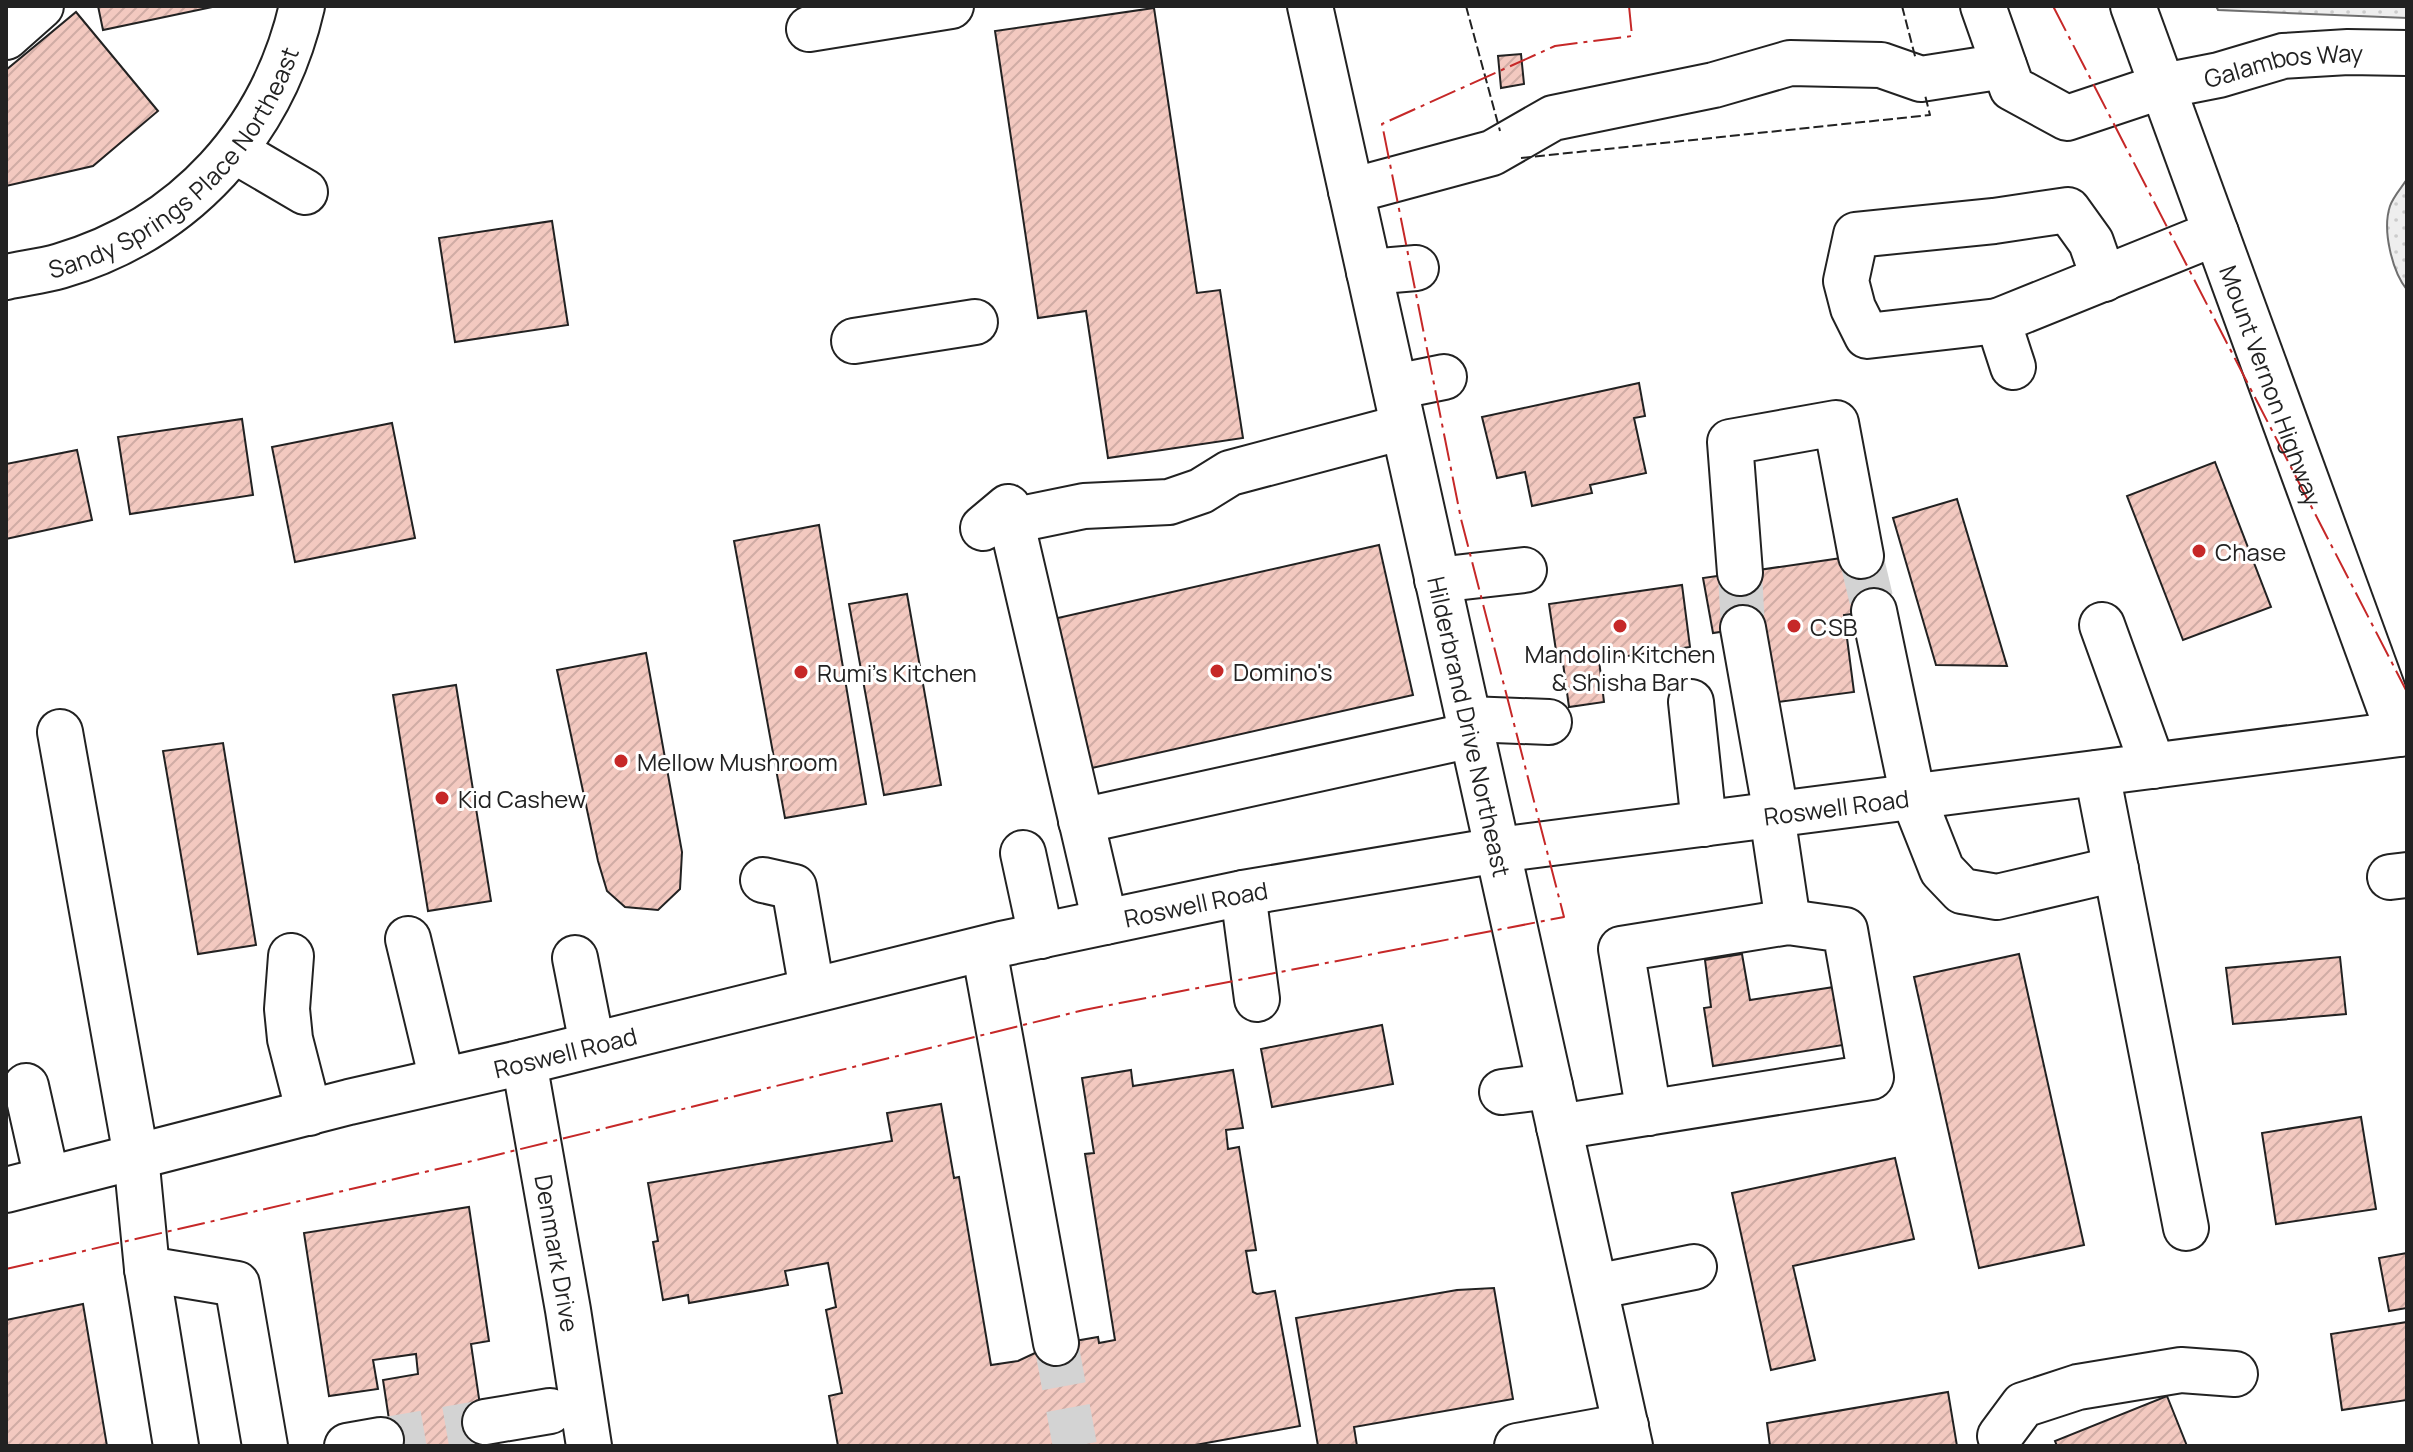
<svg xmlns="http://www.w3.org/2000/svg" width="2413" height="1452" font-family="Manrope,sans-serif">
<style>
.grass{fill:url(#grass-dots);stroke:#6f6f6f;stroke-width:2}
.building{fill:url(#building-hatch);stroke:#222;stroke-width:2}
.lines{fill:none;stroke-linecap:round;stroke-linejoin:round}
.minor-tunnel{stroke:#d3d3d3;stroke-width:44;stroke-dasharray:44 22;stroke-linecap:butt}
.minor-casing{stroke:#222;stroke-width:48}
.major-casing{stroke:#222;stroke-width:48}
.minor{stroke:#fff;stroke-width:44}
.major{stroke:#fff;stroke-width:44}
.fence{stroke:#222;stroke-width:2;stroke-dasharray:10 4;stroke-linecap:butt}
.power{stroke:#c62828;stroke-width:2;stroke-dasharray:28 6 4 6;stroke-linecap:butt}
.poi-dot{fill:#c62828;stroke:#fff;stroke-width:3}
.labels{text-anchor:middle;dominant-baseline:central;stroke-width:6;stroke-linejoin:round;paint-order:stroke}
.street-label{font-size:24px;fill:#222;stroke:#fff}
.poi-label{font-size:24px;fill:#222;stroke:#fff;text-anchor:start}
</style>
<defs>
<pattern id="grass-dots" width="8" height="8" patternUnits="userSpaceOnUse" patternTransform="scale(2)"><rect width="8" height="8" fill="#eee"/><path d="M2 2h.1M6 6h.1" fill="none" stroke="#ccc" stroke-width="1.8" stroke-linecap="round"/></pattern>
<pattern id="building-hatch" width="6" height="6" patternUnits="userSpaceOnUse" patternTransform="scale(2)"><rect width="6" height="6" fill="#f3c9c0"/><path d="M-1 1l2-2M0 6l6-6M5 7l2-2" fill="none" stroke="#d0aca5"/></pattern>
</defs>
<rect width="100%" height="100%" fill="#fff"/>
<g class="grass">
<path d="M2216,6H2407V18L2218,10Z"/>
<path d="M2407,179V290C2392,271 2382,230 2390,206C2393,197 2402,187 2407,179Z"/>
</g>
<g class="building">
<path d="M98,6H217L103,30Z"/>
<path d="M1154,8L1197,293L1220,290L1243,438L1108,458L1086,311L1038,318L995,31Z"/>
<path d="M76,12L158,111L93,166L6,186V70Z"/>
<path d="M1521,54L1524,84L1501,88L1498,56Z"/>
<path d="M552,221L568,325L455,342L439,238Z"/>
<path d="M1639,383L1645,416L1634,418L1646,473L1590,485L1592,493L1532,506L1525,472L1497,478L1482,417Z"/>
<path d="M242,419L253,495L130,514L118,437Z"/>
<path d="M392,423L415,538L295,562L272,447Z"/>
<path d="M77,450L92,520L6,539V464Z"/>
<path d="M2215,462L2271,607L2183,640L2127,496Z"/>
<path d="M1957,499L2007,666L1936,665L1893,518Z"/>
<path d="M819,525L866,804L785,818L734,541Z"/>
<path d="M1379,545L1413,695L1083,770L1049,620Z"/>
<path d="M1869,554L1879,610L1844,615L1854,692L1763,704L1753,627L1713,633L1703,578Z"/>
<path d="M1682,585L1690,647L1599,660L1604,702L1569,707L1563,663L1558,664L1549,604Z"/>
<path d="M907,594L941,785L884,795L849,604Z"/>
<path d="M646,653L682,852L680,889L658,910L625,907L607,891L598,861L557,670Z"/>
<path d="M456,685L491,901L428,911L393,695Z"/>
<path d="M223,743L256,945L198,954L163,751Z"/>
<path d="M1742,954L1750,1000L1834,987L1843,1045L1713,1066L1704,1008L1711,1007L1705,960Z"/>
<path d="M2019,954L2084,1245L1979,1268L1914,977Z"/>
<path d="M2340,957L2346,1014L2233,1024L2226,968Z"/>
<path d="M1382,1025L1393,1084L1272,1107L1261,1049Z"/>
<path d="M1131,1070L1133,1086L1233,1070L1243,1128L1226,1130L1228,1149L1239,1147L1256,1250L1246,1251L1253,1292L1257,1294L1275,1291L1300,1426L1190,1446H838L829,1396L842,1393L826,1310L836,1307L828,1263L785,1271L788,1285L689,1303L688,1295L663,1300L653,1242L658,1241L648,1183L892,1141L887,1113L941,1104L954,1178L959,1177L991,1365L1018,1361L1052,1345L1098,1337L1099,1343L1115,1340L1085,1154L1094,1153L1082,1078Z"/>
<path d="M2361,1117L2376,1209L2276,1224L2262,1133Z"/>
<path d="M1895,1158L1914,1239L1793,1266L1815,1360L1771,1370L1732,1193Z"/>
<path d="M469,1207L489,1341L471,1344L486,1446H393L383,1380L418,1374L416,1354L373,1360L378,1389L329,1396L304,1233Z"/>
<path d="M2407,1253V1308L2389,1311L2379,1258Z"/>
<path d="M1494,1288L1513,1399L1354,1427L1357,1446H1318L1296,1318L1457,1290Z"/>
<path d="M83,1304L107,1446H6V1320Z"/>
<path d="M2407,1322V1400L2342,1410L2331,1334Z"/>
<path d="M1948,1392L1957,1446H1770L1767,1423Z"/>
<path d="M2167,1396L2187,1446H2057L2055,1441Z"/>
</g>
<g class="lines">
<g class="minor-tunnel">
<path d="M1861,556L1874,611"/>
<path d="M1740,573L1743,628"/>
<path d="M1056,1343L1075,1446"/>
<path d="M381,1440L485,1422"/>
</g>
<g class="minor-casing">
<g id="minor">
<path id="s1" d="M1310,6L1630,1446"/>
<path id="s2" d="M1983,6L2012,88L2067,118L2163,86L2219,75L2283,56L2348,52L2407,53"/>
<path id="s3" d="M2133,6L2399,734"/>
<path d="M809,29L951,6"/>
<path d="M6,37L41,6"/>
<path d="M235,151L305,192"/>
<path d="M1351,191L1492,153L1553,118L1714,85L1790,63L1881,65L1921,79L2004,66"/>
<path d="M1369,272L1416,268"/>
<path id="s4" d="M6,277C24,273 43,271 60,266C186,229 273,132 302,6"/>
<path d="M1998,321L1867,336L1853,308L1846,281L1856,235L1994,221L2068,210L2091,242L2104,279"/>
<path d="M854,341L975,322"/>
<path d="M2013,367L1998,321L2216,233"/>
<path d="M1395,387L1444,377"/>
<path d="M1011,521L1084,506L1169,502L1201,491L1230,473L1403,427"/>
<path d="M983,528L1008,507L1105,922"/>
<path d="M1740,573L1730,442L1836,423L1861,556"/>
<path d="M1437,580L1524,570"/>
<path d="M1874,611L1913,797L1942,870L1962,891L1997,897L2116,869"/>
<path d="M2102,625L2153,766"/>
<path d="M1743,628L1776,814"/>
<path d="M1691,702L1704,824"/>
<path d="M1468,719L1549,722"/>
<path d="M60,732L136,1156L147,1269L176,1446"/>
<path d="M2097,773L2186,1228"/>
<path d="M1772,815L1788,922"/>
<path d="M1081,821L1472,735"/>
<path d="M1023,853L1041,936"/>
<path d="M2390,877L2407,875"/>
<path d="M763,880L794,887L812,990"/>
<path d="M1243,893L1257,999"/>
<path d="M408,939L442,1080"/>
<path d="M984,949L1056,1343"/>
<path d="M291,956L287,1009L290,1039L309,1113"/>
<path d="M575,958L592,1044"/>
<path id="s5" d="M524,1062L568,1310L589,1446"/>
<path d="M26,1086L47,1179"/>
<path d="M1502,1092L1550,1086"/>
<path d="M1559,1127L1871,1077L1845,930L1788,922L1621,949L1649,1113"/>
<path d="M147,1269L237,1284L265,1446"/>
<path d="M1595,1287L1694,1267"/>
<path d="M485,1422L550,1411"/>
<path d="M2000,1436L2023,1405L2078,1387L2181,1370L2235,1374"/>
<path d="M347,1446L381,1440"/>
<path d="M1517,1446L1626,1426"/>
</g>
</g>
<g class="major-casing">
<g id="major">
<path id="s6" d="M6,1190L349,1102L524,1062L1001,944L1243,893L1498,850L2407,733"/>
</g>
</g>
<use href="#minor" class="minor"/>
<use href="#major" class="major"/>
<g class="fence">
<path d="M1466,6L1500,131"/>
<path d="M1902,6L1916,60"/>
<path d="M1521,158L1930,115L1925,95"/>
</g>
<g class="power">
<path d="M2053,6L2407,692"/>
<path d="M6,1269L468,1162L1084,1010L1564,917L1461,519L1382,124L1555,46L1632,36L1629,6"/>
</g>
</g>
<g class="poi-dot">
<circle cx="2199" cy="551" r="8"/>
<circle cx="1620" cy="626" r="8"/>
<circle cx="1794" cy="626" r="8"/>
<circle cx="1217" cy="671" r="8"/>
<circle cx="801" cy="672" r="8"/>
<circle cx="621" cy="761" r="8"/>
<circle cx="442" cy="798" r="8"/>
</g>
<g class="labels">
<g class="street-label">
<text stroke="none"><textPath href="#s2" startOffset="374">Galambos Way</textPath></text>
<text stroke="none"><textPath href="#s4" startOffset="214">Sandy Springs Place Northeast</textPath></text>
<text stroke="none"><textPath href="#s3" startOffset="404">Mount Vernon Highway</textPath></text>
<text stroke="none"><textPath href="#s1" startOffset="738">Hilderbrand Drive Northeast</textPath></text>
<text stroke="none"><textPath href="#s6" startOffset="1872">Roswell Road</textPath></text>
<text stroke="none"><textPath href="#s6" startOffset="1224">Roswell Road</textPath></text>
<text stroke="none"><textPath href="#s6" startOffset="576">Roswell Road</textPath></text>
<text stroke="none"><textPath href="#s5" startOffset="194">Denmark Drive</textPath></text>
</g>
<g class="poi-label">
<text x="2215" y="551">Chase</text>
<text x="1810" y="626">CSB</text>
<text x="1620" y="653" text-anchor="middle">Mandolin Kitchen<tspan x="1620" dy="28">&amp; Shisha Bar</tspan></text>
<text x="1233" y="671">Domino's</text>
<text x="817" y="672">Rumi's Kitchen</text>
<text x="637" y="761">Mellow Mushroom</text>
<text x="458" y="798">Kid Cashew</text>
</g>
</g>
<rect width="2413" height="1452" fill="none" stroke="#222222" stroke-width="16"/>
</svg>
